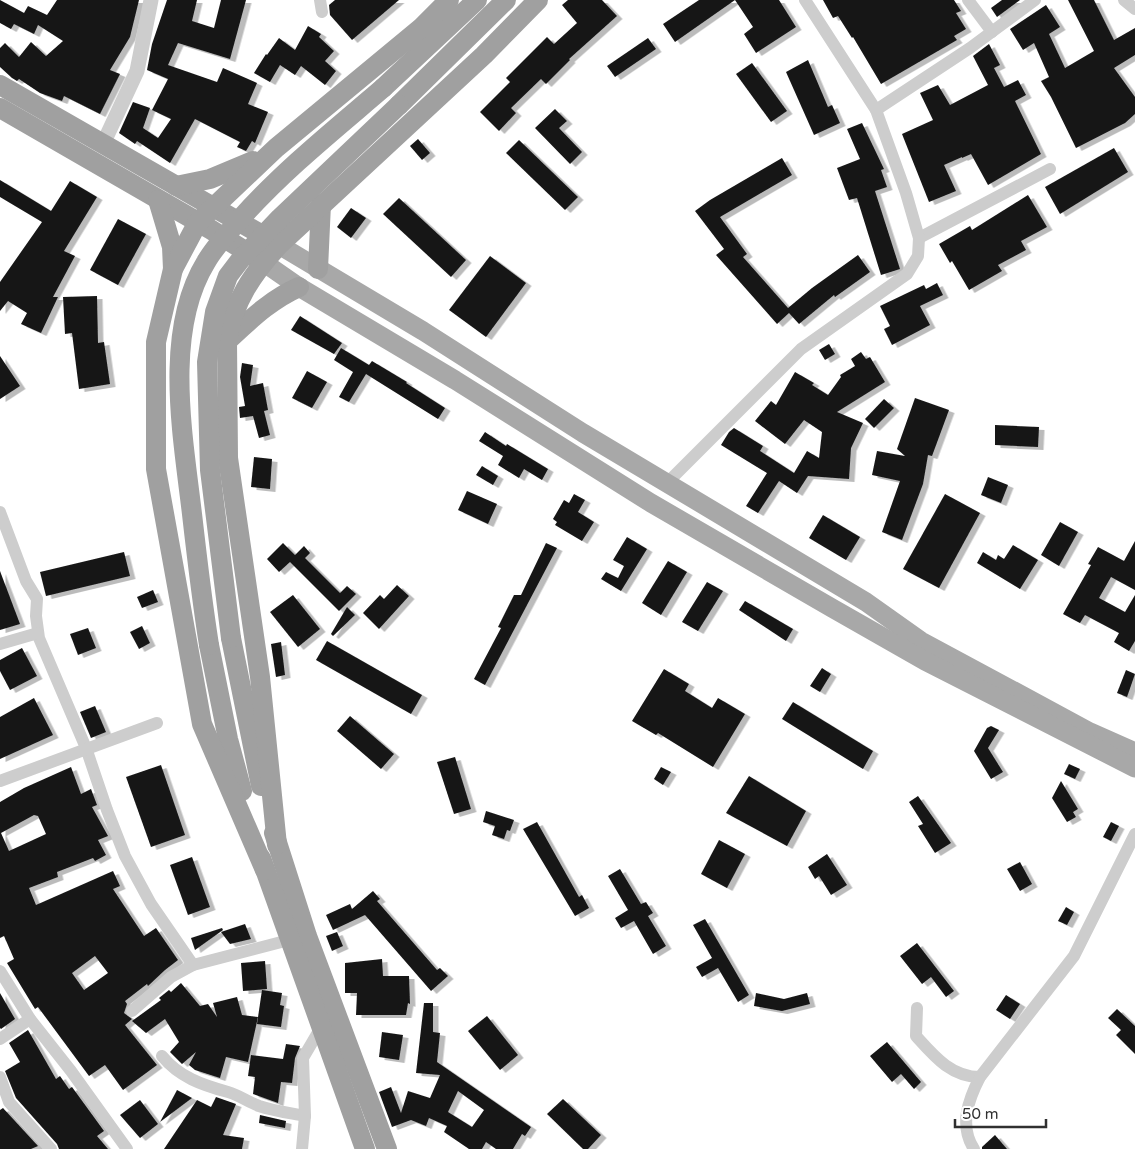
<svg xmlns="http://www.w3.org/2000/svg" width="1135" height="1149" font-family="'Varela Round',sans-serif">
<style>
.building{fill:#171717;fill-rule:evenodd;filter:url(#shadow)}
.lines{fill:none;stroke-linecap:round;stroke-linejoin:round}
.minor{stroke:#cdcdcd;stroke-width:12}
.tertiary{stroke:#cdcdcd;stroke-width:15}
.primary{stroke:#a8a8a8;stroke-width:19}
.trunk{stroke:#a0a0a0;stroke-width:20}
.trunk-bridge{stroke:#a0a0a0;stroke-width:20}
</style>
<defs>
<filter id="shadow"><feDropShadow dx="5.5" dy="3" stdDeviation="0" flood-color="#0004"/></filter>
</defs>
<rect width="100%" height="100%" fill="#fff"/>
<g class="building">
<path d="M0,0L24,13L28,6L47,15L57,0H139L130,37L110,70L120,74L100,114L64,96L62,101L40,93L19,79L17,81L12,78L0,67V48L5,43L19,57L31,42L46,56L63,41L38,25L34,34L14,24L11,29L0,23Z"/>
<path d="M167,0H197L192,21L214,28L221,0H246L230,59L178,43L168,65L217,82L223,68L257,83L248,104L268,112L255,143L252,141L246,151L237,147L240,142L195,119L170,163L137,141L135,144L119,133L133,102L150,108L143,128L158,138L171,119L152,110L168,79L147,70L152,44Z"/>
<path d="M335,0H399L352,40L330,15L329,5Z"/>
<path d="M568,0H602L617,16L569,59L570,60L546,84L541,79L511,108L516,113L499,131L480,112L510,82L506,78L547,37L554,44L577,23L562,5Z"/>
<path d="M699,0H735L675,42L663,24Z"/>
<path d="M735,0H779L796,27L756,53L744,34L753,27Z"/>
<path d="M823,0H954L961,11L956,13L966,29L954,36L957,40L881,84L853,37L852,38L838,16L833,18Z"/>
<path d="M1002,0H1020L997,17L991,8Z"/>
<path d="M1068,0H1094L1114,40L1135,28V55L1114,68L1135,97V114L1125,123L1076,148L1051,97L1041,81L1049,77L1034,43L1023,50L1010,29L1046,5L1060,27L1049,34L1065,68L1094,51Z"/>
<path d="M308,26L321,34L319,37L334,51L325,61L336,71L325,85L301,66L295,75L280,65L270,82L254,73L266,54L267,55L279,38L295,50Z"/>
<path d="M648,38L656,49L615,77L607,66Z"/>
<path d="M989,44L1000,65L994,68L1004,87L1018,80L1026,95L1015,101L1041,154L988,185L971,154L962,158V157L944,165L956,191L929,202L902,134L933,120L920,93L938,85L950,105L988,85L973,56Z"/>
<path d="M808,60L828,107L832,105L840,123L814,135L786,72Z"/>
<path d="M752,63L787,111L771,122L736,74Z"/>
<path d="M555,109L567,121L559,128L582,152L570,164L535,128Z"/>
<path d="M862,123L884,169L881,170L887,187L875,191L900,269L881,275L857,198L849,200L837,168L860,159L847,129Z"/>
<path d="M418,139L430,153L422,160L410,146Z"/>
<path d="M519,140L578,197L565,210L506,153Z"/>
<path d="M1114,148L1128,172L1060,214L1045,187Z"/>
<path d="M782,158L792,175L720,217L747,254L743,257L788,308L812,288L858,255L870,272L835,297L834,295L799,324L789,313L777,324L716,255L724,249L695,211L710,200Z"/>
<path d="M0,180L51,211L70,181L97,197L64,251L75,256L53,297H58L41,333L21,324L27,313L8,301L0,311V282L42,222L0,197Z"/>
<path d="M1028,195L1047,227L1021,241L1026,250L998,265L1002,271L969,290L952,261L950,263L939,244L970,226L972,230Z"/>
<path d="M399,198L466,260L451,277L383,214Z"/>
<path d="M351,208L366,218L351,238L337,227Z"/>
<path d="M118,219L146,234L118,285L90,270Z"/>
<path d="M490,256L526,283L486,337L449,310Z"/>
<path d="M937,283L943,295L920,306L930,325L892,345L884,329L890,326L880,306L924,285L926,289Z"/>
<path d="M97,296L98,343L104,342L110,384L79,389L72,333L65,334L63,297Z"/>
<path d="M300,316L342,343L334,354L291,330Z"/>
<path d="M829,344L835,354L825,360L819,350Z"/>
<path d="M341,348L369,365L372,361L407,382L406,383L445,408L438,419L366,374L349,402L339,397L353,372L334,360Z"/>
<path d="M861,352L866,359L870,357L885,382L837,412L863,423L851,448L849,479L808,476L797,493L779,481L758,513L746,506L767,473L721,445L729,432L734,428L763,446L760,451L794,473L807,451L819,458L822,432L804,420L785,444L755,421L771,401L776,405L795,372L814,383L812,385L828,395L841,377L840,375L855,366L851,359Z"/>
<path d="M0,356L20,386L0,399Z"/>
<path d="M242,363L253,365L250,386L263,383L268,410L264,411L270,435L259,438L253,416L240,418L239,407L245,406L240,377Z"/>
<path d="M307,371L327,382L312,408L292,398Z"/>
<path d="M915,398L949,410L932,456L928,455L923,484L902,540L882,532L900,481L872,475L877,451L905,456L897,449Z"/>
<path d="M884,399L894,408L874,428L865,419Z"/>
<path d="M995,425L1039,427L1038,447L995,445Z"/>
<path d="M485,432L506,446L507,444L548,469L542,480L524,469L519,478L498,465L503,456L479,441Z"/>
<path d="M254,457L272,459L270,489L251,487Z"/>
<path d="M482,466L498,476L493,485L476,475Z"/>
<path d="M988,477L1008,485L1001,503L981,495Z"/>
<path d="M467,491L497,504L488,524L458,510Z"/>
<path d="M574,494L585,500L578,512L594,522L582,541L555,525L557,522L553,519L564,500L569,503Z"/>
<path d="M945,494L980,513L939,588L903,569Z"/>
<path d="M823,515L860,537L846,560L809,538Z"/>
<path d="M1060,522L1078,532L1059,566L1041,555Z"/>
<path d="M627,537L647,549L621,591L601,579L606,572L618,578L624,566L613,560Z"/>
<path d="M1135,541V590L1111,577L1099,598L1125,612L1135,595V641L1129,651L1114,642L1119,633L1085,615L1080,623L1063,614L1091,565L1088,564L1098,547L1124,561Z"/>
<path d="M283,543L295,555L304,546L310,553L305,558L340,593L347,586L356,594L339,611L290,562L279,572L267,559Z"/>
<path d="M546,543L557,548L485,685L474,679L501,628L498,627L514,595H521Z"/>
<path d="M1013,545L1038,560L1020,589L977,563L983,552L996,560L998,555L1004,559Z"/>
<path d="M124,552L130,576L46,596L40,572Z"/>
<path d="M668,561L687,572L661,615L642,603Z"/>
<path d="M0,571L20,624L0,630Z"/>
<path d="M707,582L723,591L698,631L682,622Z"/>
<path d="M397,585L409,596L379,629L363,613L380,595L384,599Z"/>
<path d="M153,590L158,602L142,608L137,597Z"/>
<path d="M293,595L320,629L298,647L270,612Z"/>
<path d="M745,601L793,629L786,641L739,610Z"/>
<path d="M347,607L355,615L333,636L331,634Z"/>
<path d="M142,626L150,643L139,649L130,632Z"/>
<path d="M88,628L96,648L78,655L70,634Z"/>
<path d="M327,641L422,695L411,714L316,660Z"/>
<path d="M281,642L285,675L276,677L271,644Z"/>
<path d="M22,648L37,676L10,690L0,671V660Z"/>
<path d="M822,668L831,674L820,692L810,686Z"/>
<path d="M664,669L689,684L685,691L712,708L718,698L745,714L713,767L658,733L656,735L632,721Z"/>
<path d="M1126,670L1135,674L1127,697L1117,693Z"/>
<path d="M34,698L53,735L0,759V717Z"/>
<path d="M793,702L873,751L863,769L782,719Z"/>
<path d="M95,706L106,732L91,738L80,712Z"/>
<path d="M350,716L394,754L381,769L337,731Z"/>
<path d="M991,726L999,730L988,748L1003,772L991,779L974,751L987,728Z"/>
<path d="M455,757L471,809L454,814L437,762Z"/>
<path d="M1069,764L1080,769L1075,779L1064,774Z"/>
<path d="M161,765L185,835L151,847L126,777Z"/>
<path d="M71,767L81,794L91,789L97,805L92,807L108,836L98,840L106,855L95,861L93,858L57,872L58,877L29,888L36,905L113,871L120,886L113,889L144,936L156,928L178,960L165,970L148,986L147,984L125,1001L127,1004L124,1013L132,1019L125,1025L157,1065L123,1090L105,1065L89,1076L38,1007L35,1009L7,963L14,959L4,936L0,938V802L24,788ZM34,815L38,816L46,834L9,851L1,833ZM95,956L108,973L84,990L72,973Z"/>
<path d="M661,767L671,772L663,785L654,779Z"/>
<path d="M749,776L806,811L787,846L726,813Z"/>
<path d="M1061,781L1078,809L1073,812L1076,817L1067,822L1052,798Z"/>
<path d="M918,796L951,843L935,853L918,826L923,824L909,802Z"/>
<path d="M486,811L514,820L510,831L507,830L504,839L492,835L495,826L483,822Z"/>
<path d="M537,822L579,897L582,895L589,908L575,916L523,829Z"/>
<path d="M1111,822L1119,826L1111,841L1103,837Z"/>
<path d="M719,840L745,854L727,888L701,874Z"/>
<path d="M827,854L847,885L831,895L819,876L815,879L808,867Z"/>
<path d="M192,857L210,907L188,915L170,865Z"/>
<path d="M1020,862L1032,884L1020,891L1007,869Z"/>
<path d="M620,869L641,904L646,902L653,913L648,916L666,946L653,954L634,921L621,928L615,918L628,910L608,876Z"/>
<path d="M373,891L380,899L377,901L437,970L440,968L448,976L431,991L365,915L333,930L326,915L350,904L352,909Z"/>
<path d="M1066,907L1074,912L1067,925L1058,921Z"/>
<path d="M705,919L749,995L738,1002L718,968L702,977L696,967L712,958L693,925Z"/>
<path d="M245,924L251,939L230,944L221,932Z"/>
<path d="M222,928L223,930L195,950L191,938Z"/>
<path d="M337,932L343,946L332,951L326,936Z"/>
<path d="M917,943L954,991L946,997L931,977L922,984L900,956Z"/>
<path d="M382,959L383,976H409L410,1004L408,1003L406,1015H356L357,993H345V963Z"/>
<path d="M265,961L267,989L243,991L241,963Z"/>
<path d="M181,983L200,1006L208,1004L217,1017L213,1003L237,997L242,1015L258,1017L248,1062L226,1057L220,1078L195,1070L189,1065L196,1052L182,1064L170,1052L179,1042L165,1019L146,1033L132,1021L161,1000L159,998L169,990L171,992Z"/>
<path d="M262,990L282,993L280,1005L284,1006L281,1027L257,1024Z"/>
<path d="M0,993L15,1019L1,1029L0,1028Z"/>
<path d="M756,993L784,999L807,993L810,1004L782,1011L754,1006Z"/>
<path d="M1006,995L1020,1004L1010,1019L996,1010Z"/>
<path d="M424,1003H433V1032L440,1033L437,1062L531,1127L525,1136L522,1134L513,1149H496L486,1142L482,1149H469L444,1132L447,1126L429,1118L426,1126L411,1120L392,1127L379,1092L391,1087L401,1113L408,1091L430,1098L440,1075L416,1073ZM458,1091L484,1110L472,1127L448,1112Z"/>
<path d="M1117,1009L1135,1026V1054L1116,1035L1121,1030L1108,1018Z"/>
<path d="M487,1016L518,1055L500,1070L468,1031Z"/>
<path d="M28,1030L56,1079L60,1076L69,1089L72,1087L104,1131L97,1136L108,1149H59L57,1144L16,1098L5,1071L20,1062L9,1043Z"/>
<path d="M382,1032L403,1035L399,1060L379,1057Z"/>
<path d="M887,1042L921,1082L914,1089L901,1074L892,1082L870,1056Z"/>
<path d="M286,1044L300,1046L295,1058L292,1083L281,1082L278,1103L253,1094L255,1077L248,1076L251,1055L283,1059Z"/>
<path d="M177,1090L192,1098L160,1122Z"/>
<path d="M216,1097L236,1104L223,1135L244,1138L242,1149H164L197,1100L211,1107Z"/>
<path d="M563,1099L601,1135L588,1149H583L547,1114Z"/>
<path d="M140,1100L158,1124L140,1138L120,1115Z"/>
<path d="M3,1108L38,1146L31,1149H0V1110Z"/>
<path d="M260,1115L286,1121L285,1128L259,1123Z"/>
<path d="M995,1135L1007,1149H982V1147Z"/>
</g>
<g class="lines">
<g class="minor">
<path d="M320,0L322,12"/>
<path d="M968,0L992,32"/>
<path d="M1124,0L1135,9"/>
<path d="M876,110L970,48L1035,0"/>
<path d="M919,238L1050,169"/>
<path d="M668,482L801,349L907,274L918,256L919,238L906,193L876,110L805,0"/>
<path d="M0,512L26,581L37,599L36,616L39,638L86,748L107,810L125,856L151,904L193,965"/>
<path d="M0,644L38,633"/>
<path d="M0,781L157,723"/>
<path d="M0,971L30,1019L71,1071L127,1149"/>
<path d="M917,1008L916,1036C934,1056 951,1077 980,1077"/>
<path d="M132,1011L171,977L193,965L289,940"/>
<path d="M0,1039L30,1019"/>
<path d="M162,1056C179,1077 202,1085 228,1092C239,1095 248,1102 259,1106C274,1111 290,1113 305,1116"/>
<path d="M0,1077L9,1102L51,1149"/>
<path d="M302,1149L305,1116L303,1058L320,1029"/>
<path d="M974,1149C959,1126 968,1100 980,1077L1074,956L1135,834"/>
</g>
<path class="tertiary" d="M103,144L137,71L151,0"/>
<g class="primary">
<path d="M279,245L423,331L583,433L866,602L921,641L1090,732L1135,752"/>
<path d="M263,262L299,287L455,380L651,503L832,608L925,661L1135,768"/>
</g>
<g class="trunk">
<path d="M0,85L278,244"/>
<path d="M383,88L477,0"/>
<path d="M399,105L506,0"/>
<path d="M0,108L210,229L261,261"/>
<path d="M176,186L210,179L253,161"/>
<path d="M158,200L172,247L173,269"/>
<path d="M318,269L321,204"/>
<path d="M227,341C250,320 270,300 299,287"/>
<path d="M231,638L261,786"/>
<path d="M209,645L228,739L242,791"/>
<path d="M274,833L307,936L387,1149"/>
<path d="M277,845L260,677L228,458L227,341C233,302 253,273 279,245L484,55L538,0"/>
<path d="M261,858L365,1149"/>
<path d="M265,870L202,724L156,469V342L173,269L198,222L276,148L421,28L449,0"/>
</g>
<g class="trunk-bridge">
<path d="M231,638L210,470L207,362L215,312L228,276L241,259L280,218L399,105"/>
<path d="M209,645C202,601 197,558 192,514C183,436 163,332 206,262C215,246 229,232 241,218C284,170 334,130 383,88"/>
</g>
</g>
<path d="M955 1119v8h91v-8" fill="none" stroke="#303030" stroke-width="2.5"/>
<text x="962" y="1119" font-size="15" fill="#303030" stroke="#ffffff" stroke-width="4" paint-order="stroke">50 m</text>
</svg>
